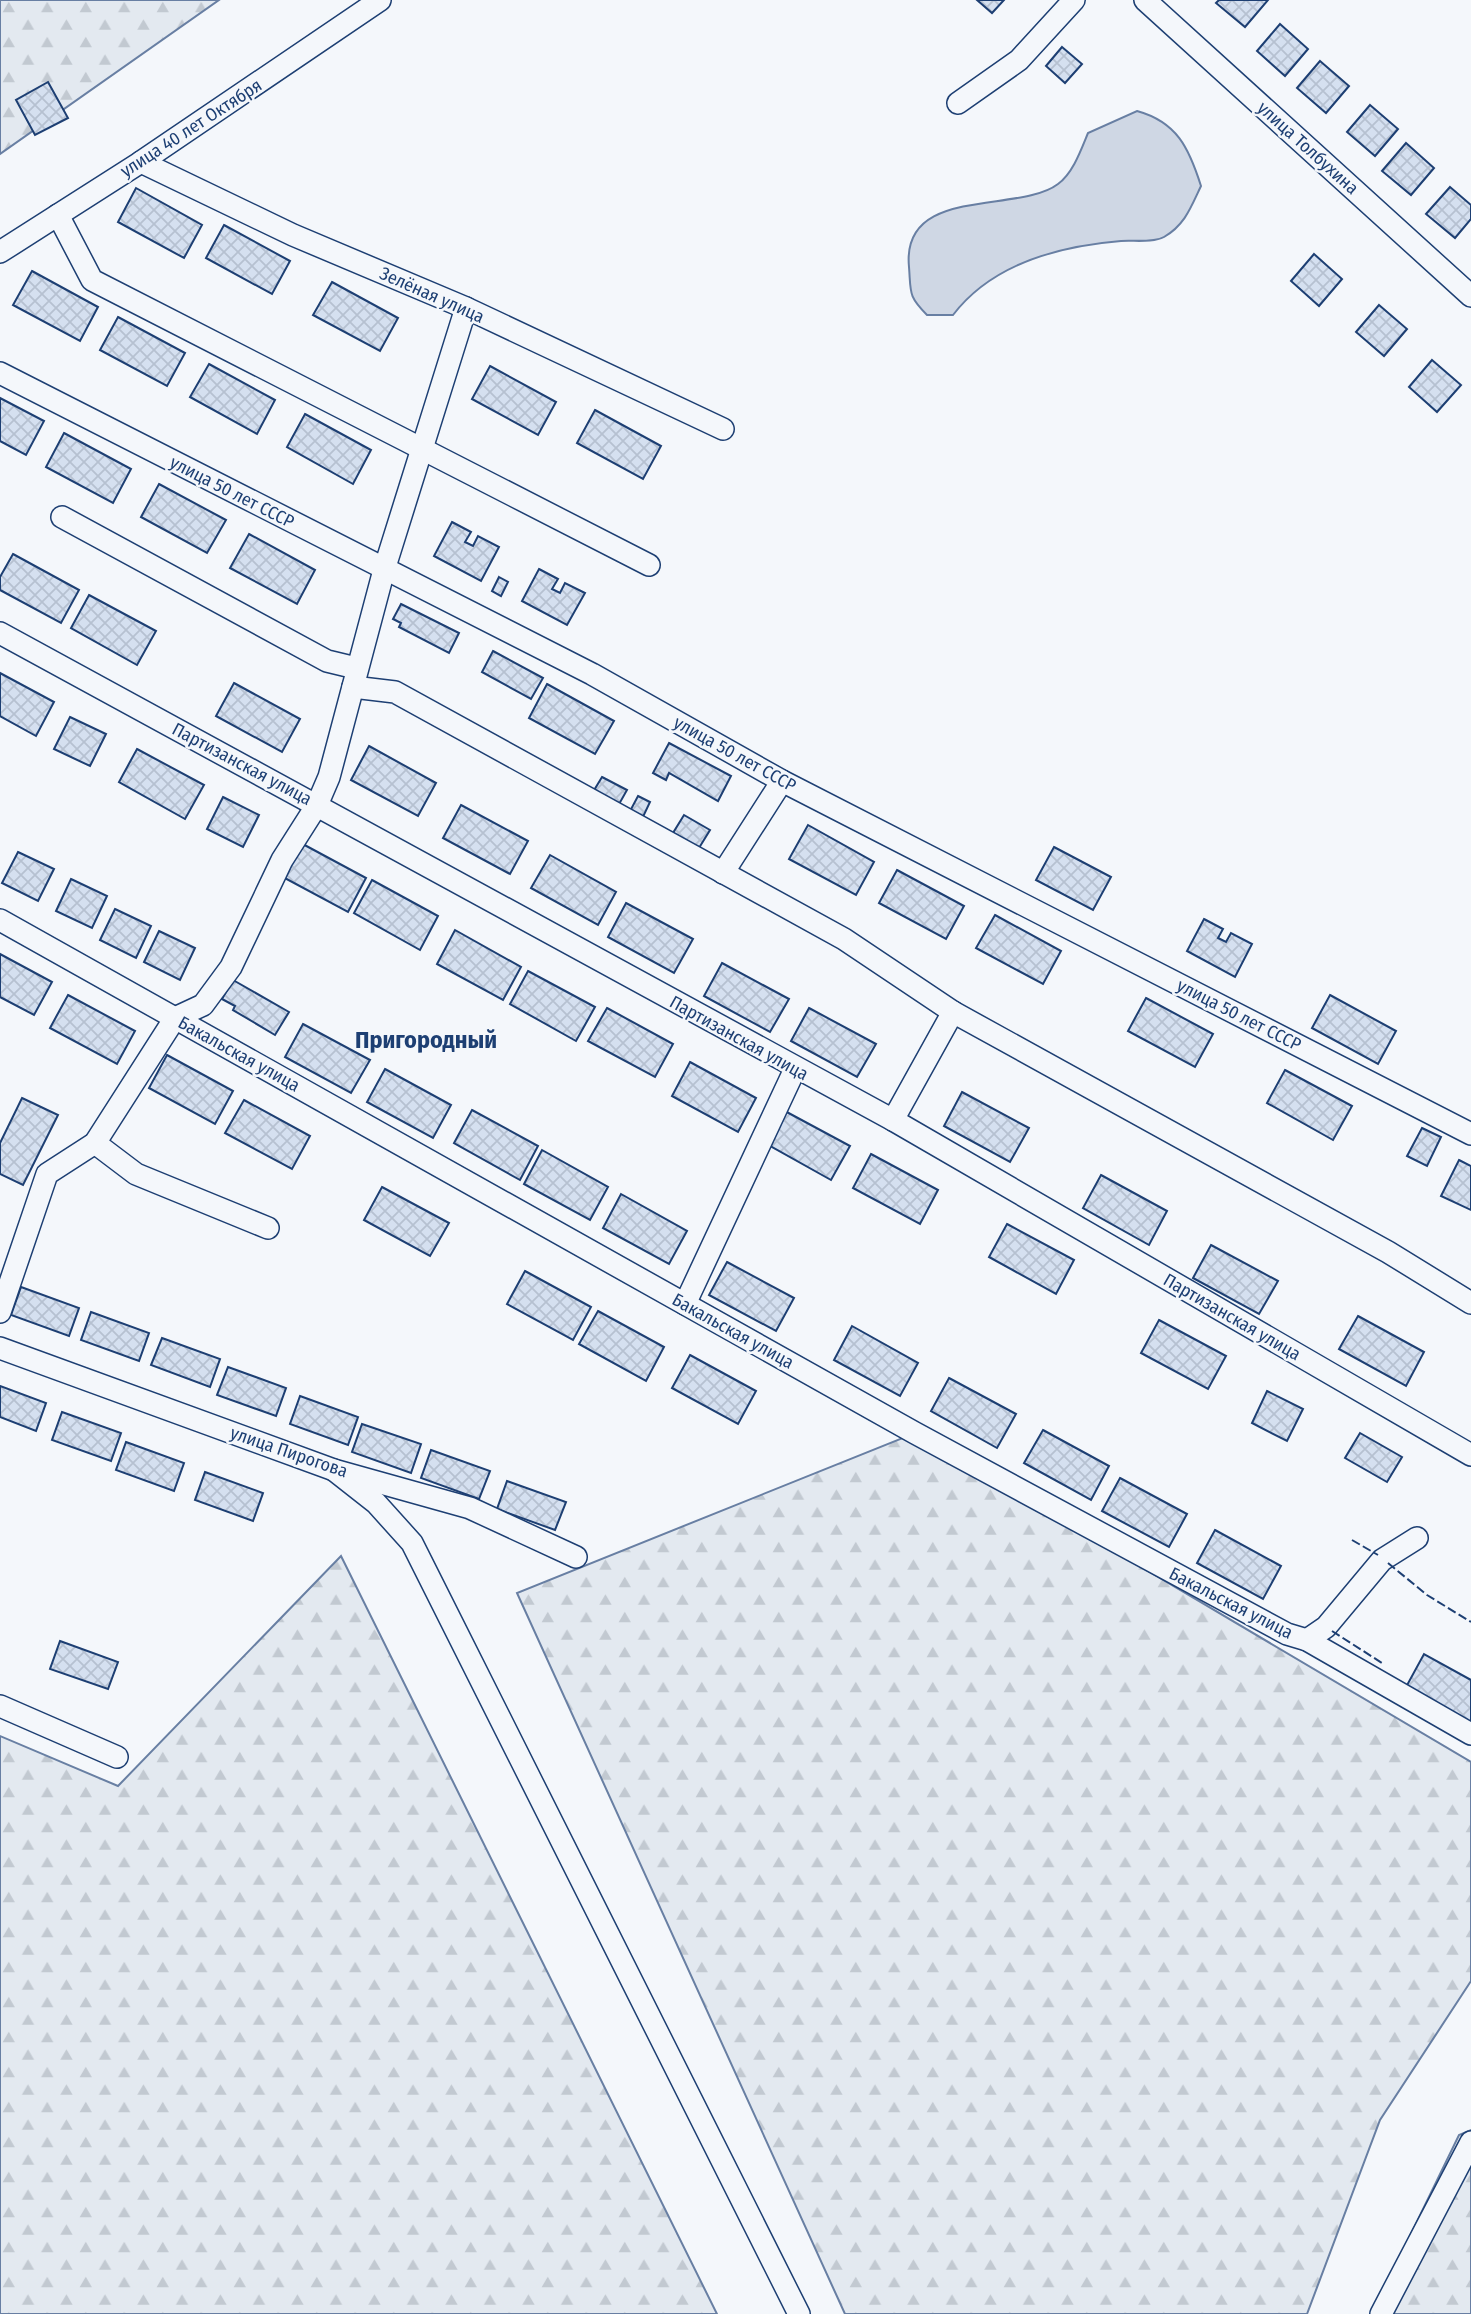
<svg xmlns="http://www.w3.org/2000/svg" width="1471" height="2314" font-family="'Fira Sans Condensed',sans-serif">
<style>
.forest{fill:url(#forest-firs);stroke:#687fa3;stroke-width:2}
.water{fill:#cfd7e4;stroke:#687fa3;stroke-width:2}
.building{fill:url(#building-cross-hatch);stroke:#1d3f73;stroke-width:2}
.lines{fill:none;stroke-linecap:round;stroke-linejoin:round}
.minor-casing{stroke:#1d3f73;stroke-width:24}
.minor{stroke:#f4f7fb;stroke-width:21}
.fence{stroke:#1d3f73;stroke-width:2;stroke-dasharray:9 3.5;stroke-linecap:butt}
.labels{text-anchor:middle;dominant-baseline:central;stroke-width:5;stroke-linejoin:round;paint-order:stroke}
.street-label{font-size:18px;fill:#1d3f73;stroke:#f4f7fb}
.district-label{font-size:24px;font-weight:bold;fill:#1d3f73;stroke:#f4f7fb}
</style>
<defs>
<pattern id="forest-firs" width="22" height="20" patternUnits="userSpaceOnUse" patternTransform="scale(1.75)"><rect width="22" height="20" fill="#e3e9f0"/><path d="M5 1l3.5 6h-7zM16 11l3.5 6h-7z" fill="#c2c9d1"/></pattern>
<pattern id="building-cross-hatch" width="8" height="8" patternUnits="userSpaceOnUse" patternTransform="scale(1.75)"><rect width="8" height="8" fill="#d5e0f0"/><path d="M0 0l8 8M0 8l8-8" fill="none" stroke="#b6c1d1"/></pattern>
</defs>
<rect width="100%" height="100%" fill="#f4f7fb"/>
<g class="forest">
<path d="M0,0H219L0,154Z"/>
<path d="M915,1433L1471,1762V1981L1380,2120L1307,2314H845L517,1593Z"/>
<path d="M341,1556L717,2314H0V1736L118,1786Z"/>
<path d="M1471,2130V2314H1372L1459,2135Z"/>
</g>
<path class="water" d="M1137,111C1177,122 1189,148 1201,186C1191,207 1185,225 1164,237C1153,243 1133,240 1121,241C1059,246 992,264 953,315H927C908,296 911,293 909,267C901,185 1019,214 1058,184C1073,173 1081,150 1088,133Z"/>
<g class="building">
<path d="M977,0H1004L992,13Z"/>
<path d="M1219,0H1268L1245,27L1216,3Z"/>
<path d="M1280,24L1308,49L1285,76L1257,51Z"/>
<path d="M1062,47L1082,64L1065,83L1046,66Z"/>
<path d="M1320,61L1349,86L1326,113L1297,88Z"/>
<path d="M48,82L68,118L35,135L16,100Z"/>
<path d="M1370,105L1398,129L1375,156L1347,132Z"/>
<path d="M1406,143L1434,168L1411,195L1382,171Z"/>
<path d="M1450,187L1471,205V219L1455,238L1426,214Z"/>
<path d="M136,188L202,225L184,258L118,222Z"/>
<path d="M224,225L290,261L272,294L206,258Z"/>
<path d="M1314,254L1342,279L1319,306L1291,281Z"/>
<path d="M32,271L98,307L80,341L13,305Z"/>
<path d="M332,282L398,318L380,351L313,315Z"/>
<path d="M1379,305L1407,329L1384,356L1356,332Z"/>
<path d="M118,317L185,353L167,386L100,350Z"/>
<path d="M1432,360L1461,385L1437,412L1409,387Z"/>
<path d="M209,364L275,400L257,434L190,397Z"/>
<path d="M490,366L556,402L538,435L472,399Z"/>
<path d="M0,398L44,421L26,455L0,441Z"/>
<path d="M595,410L661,446L643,479L577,443Z"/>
<path d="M305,414L371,450L353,484L287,447Z"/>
<path d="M64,433L131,469L113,503L46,467Z"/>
<path d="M159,484L226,520L207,553L141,517Z"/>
<path d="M452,522L471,532L465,542L473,546L478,536L499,547L481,581L434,556Z"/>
<path d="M249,534L315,570L297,604L230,568Z"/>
<path d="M13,554L79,590L61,623L0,590V577Z"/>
<path d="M539,569L558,579L552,589L560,593L565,583L585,593L567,625L522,601Z"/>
<path d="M499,577L508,582L501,596L492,591Z"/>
<path d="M89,595L156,631L137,665L71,628Z"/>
<path d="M401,604L459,633L449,653L399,627L401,623L393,619Z"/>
<path d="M493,651L543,678L531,699L482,672Z"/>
<path d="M0,673L54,702L36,736L0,716Z"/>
<path d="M234,683L300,719L282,752L216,716Z"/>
<path d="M547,684L614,721L595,754L529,718Z"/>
<path d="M70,717L106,734L90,766L54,749Z"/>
<path d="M669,743L731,776L718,801L669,773L666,780L653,773Z"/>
<path d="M369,746L436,783L418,816L351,780Z"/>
<path d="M137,749L204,785L185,819L119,782Z"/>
<path d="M602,777L627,790L618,806L593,792Z"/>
<path d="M638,796L650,802L642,819L629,813Z"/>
<path d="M223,797L259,815L243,847L207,829Z"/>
<path d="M461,805L528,841L510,874L443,838Z"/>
<path d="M684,815L710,830L699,848L673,833Z"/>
<path d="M808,825L874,862L856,895L789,859Z"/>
<path d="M299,842L366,878L348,912L281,876Z"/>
<path d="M1054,847L1111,877L1093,910L1036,880Z"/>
<path d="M18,852L54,869L38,901L2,883Z"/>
<path d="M550,855L616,892L598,925L531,888Z"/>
<path d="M897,870L964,906L946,939L879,903Z"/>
<path d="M71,879L107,896L92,928L56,911Z"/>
<path d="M372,880L438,916L420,950L354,913Z"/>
<path d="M626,903L693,939L674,973L608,937Z"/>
<path d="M115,909L151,926L136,958L100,940Z"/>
<path d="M995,915L1061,951L1043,984L976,948Z"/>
<path d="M1204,919L1223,929L1218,938L1226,942L1231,933L1252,944L1235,977L1187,951Z"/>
<path d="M455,930L521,967L503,1000L437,964Z"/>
<path d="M159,931L195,948L180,980L144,962Z"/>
<path d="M0,954L52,982L34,1015L0,997Z"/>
<path d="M722,963L789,999L770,1032L704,996Z"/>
<path d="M528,971L595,1007L576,1041L510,1004Z"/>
<path d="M233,980L289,1012L275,1035L233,1010L235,1006L222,999Z"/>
<path d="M68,995L135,1031L117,1064L50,1028Z"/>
<path d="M1330,995L1396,1031L1378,1064L1312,1028Z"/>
<path d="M1146,998L1213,1034L1195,1067L1128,1031Z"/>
<path d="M607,1008L673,1044L655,1077L588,1041Z"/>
<path d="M809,1008L876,1044L857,1077L791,1041Z"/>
<path d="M303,1024L370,1060L351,1093L285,1057Z"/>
<path d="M167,1055L233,1091L215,1124L149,1088Z"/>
<path d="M690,1062L756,1098L738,1132L672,1096Z"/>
<path d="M385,1069L451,1105L433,1138L367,1102Z"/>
<path d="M1285,1070L1352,1106L1333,1140L1267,1103Z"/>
<path d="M962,1092L1029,1128L1010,1162L944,1126Z"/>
<path d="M22,1098L58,1115L23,1185L0,1174V1143Z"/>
<path d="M244,1100L310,1136L292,1169L225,1133Z"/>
<path d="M472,1110L538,1146L520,1180L454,1143Z"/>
<path d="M783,1110L850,1146L831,1180L765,1143Z"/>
<path d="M1422,1128L1441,1137L1427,1166L1407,1156Z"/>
<path d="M542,1150L608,1187L590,1220L524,1184Z"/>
<path d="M871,1154L938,1190L920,1224L853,1188Z"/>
<path d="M1459,1160L1471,1166V1210L1441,1196Z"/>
<path d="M1101,1175L1167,1211L1149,1245L1083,1208Z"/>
<path d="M382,1187L449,1223L430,1256L364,1220Z"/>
<path d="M621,1194L687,1231L669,1264L603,1228Z"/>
<path d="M1007,1224L1074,1260L1056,1294L989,1257Z"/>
<path d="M1211,1245L1278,1281L1259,1314L1193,1278Z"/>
<path d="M727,1262L794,1298L776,1331L709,1295Z"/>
<path d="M525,1271L591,1307L573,1340L507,1304Z"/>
<path d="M21,1287L79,1308L69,1336L11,1315Z"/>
<path d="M598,1311L664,1347L646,1381L579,1344Z"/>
<path d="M91,1312L149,1333L139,1361L81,1340Z"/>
<path d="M1358,1316L1424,1352L1406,1386L1339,1349Z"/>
<path d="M1159,1320L1226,1356L1208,1389L1141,1353Z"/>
<path d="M852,1326L918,1363L900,1396L834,1360Z"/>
<path d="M162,1338L220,1359L210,1387L151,1365Z"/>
<path d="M690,1355L756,1391L738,1424L672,1388Z"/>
<path d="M228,1367L286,1388L276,1416L217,1395Z"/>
<path d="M949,1378L1016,1414L997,1448L931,1411Z"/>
<path d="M0,1386L46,1403L36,1431L0,1417Z"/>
<path d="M1267,1391L1303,1409L1287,1441L1252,1423Z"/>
<path d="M300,1396L358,1417L348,1445L290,1424Z"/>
<path d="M62,1412L121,1433L111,1461L52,1440Z"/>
<path d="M362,1424L421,1444L411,1473L352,1452Z"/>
<path d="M1043,1430L1109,1466L1091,1500L1024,1463Z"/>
<path d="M1360,1433L1402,1457L1387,1482L1345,1458Z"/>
<path d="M126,1442L184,1463L174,1491L116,1470Z"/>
<path d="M431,1450L490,1471L479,1499L421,1478Z"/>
<path d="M205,1472L263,1493L253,1521L195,1500Z"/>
<path d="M1120,1478L1187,1514L1169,1547L1102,1511Z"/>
<path d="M507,1481L566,1502L555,1530L497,1509Z"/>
<path d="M1215,1530L1281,1566L1263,1599L1197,1563Z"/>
<path d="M60,1641L118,1662L108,1689L50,1669Z"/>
<path d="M1424,1654L1471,1680V1723L1406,1687Z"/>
</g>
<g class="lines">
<g class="minor-casing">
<g id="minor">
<path d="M1145,0L1471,296"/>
<path d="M958,103L1019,60L1074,0"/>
<path d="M141,162L293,235L466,308L723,429"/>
<path d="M58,215L92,280L649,565"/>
<path d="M0,252L141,162L380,0"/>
<path d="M0,373L592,674L782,781L1471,1134"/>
<path d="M62,517L327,661L356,668"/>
<path d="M0,633L893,1120L1471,1455"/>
<path d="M353,687L395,692L844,939L953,1012L1388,1252L1471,1303"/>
<path d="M723,873L782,781"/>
<path d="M0,920L915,1433L1287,1634L1307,1640L1471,1734"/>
<path d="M893,1120L953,1012"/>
<path d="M95,1143L136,1174L268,1228"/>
<path d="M685,1304L795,1069"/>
<path d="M0,1312L47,1174L95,1143L175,1018L203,1005L231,967L282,860L317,805L329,777L384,570L466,308"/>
<path d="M0,1348L334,1470L470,1508L576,1557"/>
<path d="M334,1470L376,1503L412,1543L799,2314"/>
<path d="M1307,1640L1326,1627L1382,1560L1417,1538"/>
<path d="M0,1706L117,1757"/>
<path d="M1381,2314L1471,2142"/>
</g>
</g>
<use href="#minor" class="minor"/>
<g class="fence">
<path d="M1352,1540L1378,1555"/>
<path d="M1388,1563L1427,1595L1471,1622"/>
<path d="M1332,1631L1382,1663"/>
</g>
</g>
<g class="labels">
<g class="street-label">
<text transform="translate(191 128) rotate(-33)">улица 40 лет Октября</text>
<text transform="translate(1308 148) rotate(42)">улица Толбухина</text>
<text transform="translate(432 295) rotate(24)">Зелёная улица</text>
<text transform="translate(232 492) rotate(27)">улица 50 лет СССР</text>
<text transform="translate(735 754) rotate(29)">улица 50 лет СССР</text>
<text transform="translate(242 764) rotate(28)">Партизанская улица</text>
<text transform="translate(1239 1015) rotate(27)">улица 50 лет СССР</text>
<text transform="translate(739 1038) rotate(29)">Партизанская улица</text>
<text transform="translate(239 1054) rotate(29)">Бакальская улица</text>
<text transform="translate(1232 1317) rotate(30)">Партизанская улица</text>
<text transform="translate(733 1331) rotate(29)">Бакальская улица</text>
<text transform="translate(289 1452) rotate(19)">улица Пирогова</text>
<text transform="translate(1231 1603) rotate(27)">Бакальская улица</text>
</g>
<g class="district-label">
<text x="426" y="1040">Пригородный</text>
</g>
</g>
</svg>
